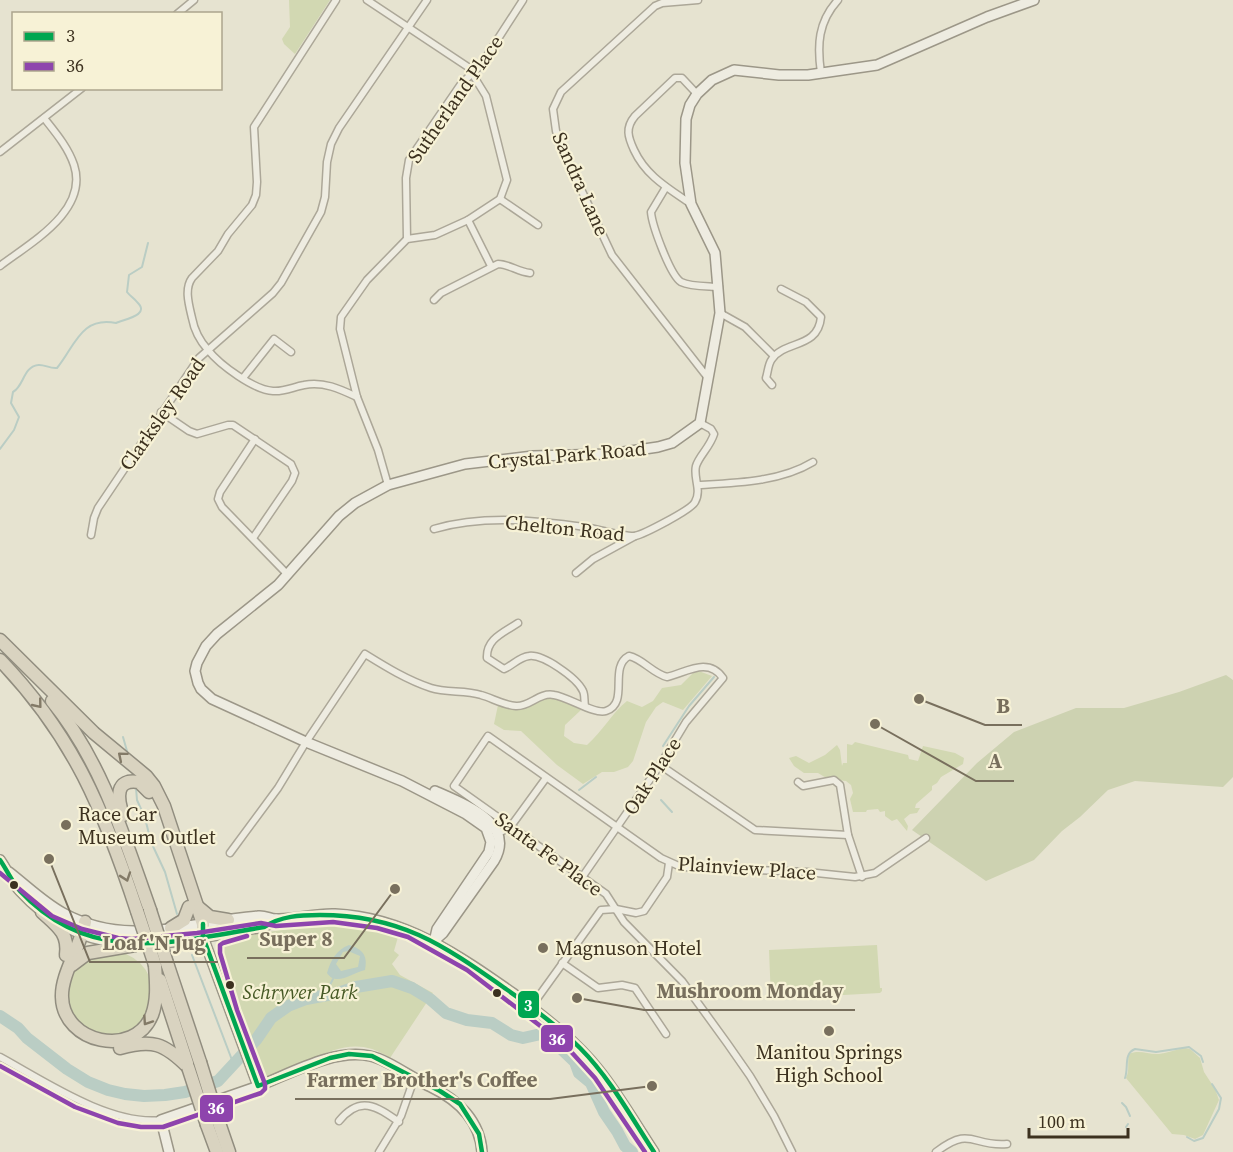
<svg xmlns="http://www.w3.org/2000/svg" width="1233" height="1152" font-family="'Source Serif 4',serif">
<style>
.green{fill:#d2d8b2}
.cemetery{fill:#cdd2b1}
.water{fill:#bacdc4;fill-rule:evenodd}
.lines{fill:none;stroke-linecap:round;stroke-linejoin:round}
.stream{stroke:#bacdc4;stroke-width:2}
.river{stroke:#bacdc4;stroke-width:12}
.street-casing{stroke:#aca798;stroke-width:9}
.secondary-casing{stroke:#9c9788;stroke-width:12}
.highway-casing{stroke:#918d7f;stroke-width:15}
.street{stroke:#eeece1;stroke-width:6}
.secondary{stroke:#eeece1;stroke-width:9}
.highway{stroke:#d9d3c0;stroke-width:12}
.highway-bridge-casing{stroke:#918d7f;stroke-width:15;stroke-linecap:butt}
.highway-bridge{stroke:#d9d3c0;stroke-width:12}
.bus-1-casing{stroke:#f7f2d6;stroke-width:9}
.bus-2-casing{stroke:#f7f2d6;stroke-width:9}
.bus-1{stroke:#00a651;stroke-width:4.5}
.bus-2{stroke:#8e44ad;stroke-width:4.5}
.oneway{stroke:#837a67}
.poi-dot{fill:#786f5d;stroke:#f7f2d6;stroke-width:2}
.bus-dot{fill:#3c311f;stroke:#f7f2d6;stroke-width:2}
.labels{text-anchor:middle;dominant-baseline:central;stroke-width:4.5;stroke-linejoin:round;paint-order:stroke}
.street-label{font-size:20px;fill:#3c311f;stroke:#f7f2d6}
.poi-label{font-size:20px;fill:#3c311f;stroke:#f7f2d6;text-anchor:start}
.park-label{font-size:20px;font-style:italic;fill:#465925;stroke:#f7f2d6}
.leader{fill:none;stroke:#786f5d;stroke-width:2}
.callout-dot{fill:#786f5d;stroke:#f7f2d6;stroke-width:2}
.callout-label{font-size:21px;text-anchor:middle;font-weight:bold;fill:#786f5d;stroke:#f7f2d6;stroke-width:4.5;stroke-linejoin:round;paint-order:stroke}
.line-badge{stroke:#f7f2d6;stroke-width:2}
.badge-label{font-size:16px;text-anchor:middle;font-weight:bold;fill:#fff}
</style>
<rect width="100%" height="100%" fill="#e6e3d0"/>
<g class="green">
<path d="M289,0H330L295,54L284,44L282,39L290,27Z"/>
<path d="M696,670L712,676L683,710L663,702L656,707L646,722L633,761L628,767L614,772H602L583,784L557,765L521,731L504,730L494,724L498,705C523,712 523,702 544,698C557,696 570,705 581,710L565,725L564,736L574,743L587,745C602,732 612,713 627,701L642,707L653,701L662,688L681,685Z"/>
<path d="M855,742L908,755L909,759L918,761L923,746L955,753L964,758L963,764L941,777L937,783L932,786V790L916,804L915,808H920L917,813L910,814L904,819L908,826L907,831L897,819L892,821L885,816V811L880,812L878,809L867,810L866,812H853L850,799L853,793L851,785L846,781L828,779L818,773H804L794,766L789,758L796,756L809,763L825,755L837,745L840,750L842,766L843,763H847V744L852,745Z"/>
<path d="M315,924L358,926L398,937L394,951L399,955L392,964L400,975L433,993L390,1058C344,1027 311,1068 268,1077L260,1073L257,1066L217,952L223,942L227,939Z"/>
<path d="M877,945L880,988H882V991L880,993L771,999L769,950Z"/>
<circle cx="110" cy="994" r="43"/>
<path d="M1185,1048L1190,1049L1200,1058L1204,1072L1215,1089L1219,1100L1203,1135L1195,1139L1184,1135L1172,1134L1126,1078C1130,1070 1127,1063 1129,1054C1140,1049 1148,1055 1159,1054C1168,1053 1177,1049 1185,1048Z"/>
</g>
<path class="cemetery" d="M1226,675L1233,680V777L1223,787L1135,781L1108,790L1080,817L1062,831L1034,860L986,881L912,830L977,763L1014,732L1076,708H1124L1179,692Z"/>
<path class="water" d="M349,945C363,949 368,956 365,970C352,973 336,987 327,973C331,960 336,950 349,945ZM348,951L360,956L358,967L341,971L336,964L343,952Z"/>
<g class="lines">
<g class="stream">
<path d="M0,449L14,430L19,417L11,403L13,392C24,386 23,367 38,365C44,364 50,369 57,368C75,346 81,316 116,323C125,319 151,315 137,302C134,298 130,296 127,292L129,275L142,267L148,243"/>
<path d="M123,737L127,751"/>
<path d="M663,746L689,706L714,677"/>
<path d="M136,788L137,800L145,818L151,842L165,872L177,914"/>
<path d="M579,790L596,777"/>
<path d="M661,800L672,812"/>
<path d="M192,955L232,1060L230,1067"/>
<path d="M324,996L333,979"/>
<path d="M1125,1078C1129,1067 1123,1054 1135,1049L1156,1052L1189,1047L1201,1056L1203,1062"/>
<path d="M1122,1103L1126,1107L1130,1116"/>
<path d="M1126,1127L1128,1124"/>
<path d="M1187,1137L1194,1141L1203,1138L1219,1109L1221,1098L1212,1084"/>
</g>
<path class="river" d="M0,1016L18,1028L27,1038L67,1069L88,1082L108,1090L125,1094L144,1096L165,1095L185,1092L218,1081L256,1040L271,1018L288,1006L306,999L338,993L356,987L392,981L412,988L430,999L446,1013L467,1020L492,1023L511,1035L523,1038L541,1034L552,1040L575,1062L579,1073L591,1083L604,1112L617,1131L625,1146L632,1152"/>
<g class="street-casing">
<g id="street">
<path d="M336,0L254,127L257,182L256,195L252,205L228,234L218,251L192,278C184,289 189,305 192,318C194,329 200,341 208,350C220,365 254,390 273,391C284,392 293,387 304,385C323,381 340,389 357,397"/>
<path d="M367,0L468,67L486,96L507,180L500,199L468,220L435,235L407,239L367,280L341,317L340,329L357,397L378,450L388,485"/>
<path d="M698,0L662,3L655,6L561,92L553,109L556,131L571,168L612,255L708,378"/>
<path d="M177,14L194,0"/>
<path d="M821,73C817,45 818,22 838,0"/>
<path d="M0,152L82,88"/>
<path d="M666,187L651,212C652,225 670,275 681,282C691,287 708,286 719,287"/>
<path d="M500,199L538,225"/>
<path d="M691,204C668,188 646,176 634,150C628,137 625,128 635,116L675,78H682L697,94"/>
<path d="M468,220L491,266"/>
<path d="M407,239L406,178L409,160L461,84L481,65L523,0"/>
<path d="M0,266C30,243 89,211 74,165C68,147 55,132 44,118"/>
<path d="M434,300L441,293L498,264C509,264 518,272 530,273"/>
<path d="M720,313L745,327L774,356"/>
<path d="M243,378L274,339L291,352"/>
<path d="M772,385L766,378C768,372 768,364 772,359C785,340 818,349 821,317L806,302L781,289"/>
<path d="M161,412L189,431L197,434L228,425H233L291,464L295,473L292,481L253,538"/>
<path d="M255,439L220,492L218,499L222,507L288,575"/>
<path d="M698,485C736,483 780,482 813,462"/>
<path d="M434,529C482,515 536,520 585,527C597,529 626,537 635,536C644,534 691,510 695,502C702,490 693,478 696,466C699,456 710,447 714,434L711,429L700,423"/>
<path d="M91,535L94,518L98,508L199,358L273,293L281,283L321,212L325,197L327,162L331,144L339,128L427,0"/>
<path d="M576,573L593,559L635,536"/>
<path d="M518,623C503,633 486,639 487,658L504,669C512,666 519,657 529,656C543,654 577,678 583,691C585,695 584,701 585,706"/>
<path d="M660,765L755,830L848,835"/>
<path d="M798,782L803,786L834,780L840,785L848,835L862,877"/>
<path d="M496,835L511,826L546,778"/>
<path d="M230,853L278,788L306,742L365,654C386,667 407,680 431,688C446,693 465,690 481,695C492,698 503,705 516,706C530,707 539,692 554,695C568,697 595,715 606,711C630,703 608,667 629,656C643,659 652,673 667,677C685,673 708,656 723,678L686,722L660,765L583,876"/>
<path d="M562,963L598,988L622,985L635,988L666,1034"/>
<path d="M531,1007L601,910L616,909L636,913L644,911L667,877L669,863"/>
<path d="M0,1057C44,1081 110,1126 161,1120"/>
<path d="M339,1121C360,1095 376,1106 399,1122"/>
<path d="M379,1152L401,1116L414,1079"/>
<path d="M792,1152L774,1116L750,1076L727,1043L682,981L624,922L606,894L454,786L488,736L661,858L681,867L807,872L855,877L875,873L926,838"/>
<path d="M936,1152C972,1125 971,1147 1007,1144"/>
</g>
</g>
<g class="secondary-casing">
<g id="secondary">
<path d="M435,791C461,803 517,822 494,861L443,933L435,940"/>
<path d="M0,860C7,870 12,882 20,891C92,970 173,941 264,927L276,919"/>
<path d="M9,872C27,886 43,902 63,913C129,949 190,921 258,916C265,915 270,919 276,919C295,920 315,913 335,914C404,917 459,955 514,994C544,1017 574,1039 598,1069C619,1095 636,1125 654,1152"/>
<path d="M203,937L258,1086"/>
<path d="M434,942L437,929L489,852L491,842L486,828L466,814L402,781L306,742L212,699L201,689L198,683L195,671L197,663L206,646L217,634L278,585L339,516L355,503L388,485L465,464L533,456L610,454L658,447L672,443L700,423L720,313L715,253L691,204L685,163L686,119L690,105L697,94L712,80L734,70L779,75H808L877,65L987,17L1034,0"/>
<path d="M169,1152L161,1120C193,1109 225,1098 256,1087C290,1074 334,1048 370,1056C389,1060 413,1079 431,1087C458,1100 480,1121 482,1152"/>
</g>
</g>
<g class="highway-casing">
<g id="highway">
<path d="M0,640L94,733L146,776L154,786L164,806L203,924V937"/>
<path d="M0,660C74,737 104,811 137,911"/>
<path d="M52,701C102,762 124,837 150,910"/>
<path d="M123,815C117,798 115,778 139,782L149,792"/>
<path d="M198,907L210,917L228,920"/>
<path d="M42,912C57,926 69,933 66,955"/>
<path d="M85,922C81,946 61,974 62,997C63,1043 134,1059 152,1015C158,999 156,981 155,965"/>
<path d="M171,928L184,920L189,907"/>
<path d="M167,963L200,1062"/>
<path d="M72,965L88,953L135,945"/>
<path d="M160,980L187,1063"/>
<path d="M120,1048C152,1039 164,1043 188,1067"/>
<path d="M218,1120L229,1152"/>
<path d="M207,1125L217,1152"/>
</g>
</g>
<use href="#street" class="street"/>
<use href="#secondary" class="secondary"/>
<use href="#highway" class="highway"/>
<g class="highway-bridge-casing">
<g id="highway-bridge">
<path d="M150,910L167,963"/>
<path d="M137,911L155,965"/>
<path d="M200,1062L218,1120"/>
<path d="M188,1067L207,1125"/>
</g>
</g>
<use href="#highway-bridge" class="highway-bridge"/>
<g class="bus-1-casing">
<g id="bus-1">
<path d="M0,860C7,870 12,882 20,891C91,967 174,942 264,927C281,916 300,915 320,915C401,915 443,945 506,989C532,1007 558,1026 580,1048C610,1078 631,1117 654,1152"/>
<path d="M203,924V937L258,1086L330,1058L349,1054L372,1056L440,1091L460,1104L479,1134L482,1152"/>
</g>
</g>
<g class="bus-2-casing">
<g id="bus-2">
<path d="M0,873L52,916L82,929L118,938L132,939L197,933L261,923L276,926L333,922L377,928L408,937L467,970L564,1044L595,1078L645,1152"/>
<path d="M0,1066L75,1107L118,1123L141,1127H163L261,1093L265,1089V1084L237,1010L220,953V945L223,943L247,936"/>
</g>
</g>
<use href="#bus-1" class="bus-1"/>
<use href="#bus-2" class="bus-2"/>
</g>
<defs><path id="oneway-chevron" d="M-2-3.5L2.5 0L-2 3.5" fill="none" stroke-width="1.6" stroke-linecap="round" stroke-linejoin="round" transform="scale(1.5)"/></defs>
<g class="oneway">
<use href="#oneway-chevron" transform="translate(38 704) rotate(51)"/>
<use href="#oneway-chevron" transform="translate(122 756) rotate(-140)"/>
<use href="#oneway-chevron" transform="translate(126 877) rotate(71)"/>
<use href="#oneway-chevron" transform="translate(147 1021) rotate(124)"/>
</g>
<g class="poi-dot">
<circle cx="66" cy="825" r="6"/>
<circle cx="543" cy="948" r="6"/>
<circle cx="829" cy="1031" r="6"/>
</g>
<g class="bus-dot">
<circle cx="14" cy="885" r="5"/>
<circle cx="230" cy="985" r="5"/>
<circle cx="497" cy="993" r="5"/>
</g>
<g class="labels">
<g class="street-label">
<text transform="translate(455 99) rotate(-55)">Sutherland Place</text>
<text transform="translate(581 184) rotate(66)">Sandra Lane</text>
<text transform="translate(162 414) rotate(-55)">Clarksley Road</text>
<text transform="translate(567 455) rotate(-5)">Crystal Park Road</text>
<text transform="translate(565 528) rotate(6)">Chelton Road</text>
<text transform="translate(652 776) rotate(-57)">Oak Place</text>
<text transform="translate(549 854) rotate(36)">Santa Fe Place</text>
<text transform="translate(747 868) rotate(4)">Plainview Place</text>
</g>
<g class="poi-label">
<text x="78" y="814">Race Car<tspan x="78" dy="23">Museum Outlet</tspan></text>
<text x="555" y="948">Magnuson Hotel</text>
<text x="829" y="1052" text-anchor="middle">Manitou Springs<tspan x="829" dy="23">High School</tspan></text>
</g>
<g class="park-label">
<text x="300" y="992">Schryver Park</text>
</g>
</g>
<path class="leader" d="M919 699L985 725H1022M875 724L976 781H1014M395 889L344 958H247M49 859L90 962H218M577 998L644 1010H855M652 1086L550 1099H295"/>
<g class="callout-dot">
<circle cx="919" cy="699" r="6"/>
<circle cx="875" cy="724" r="6"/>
<circle cx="395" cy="889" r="6"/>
<circle cx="49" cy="859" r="6"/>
<circle cx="577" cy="998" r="6"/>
<circle cx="652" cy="1086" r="6"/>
</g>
<g class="callout-label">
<text x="1003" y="713">B</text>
<text x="995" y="768">A</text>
<text x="296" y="946">Super 8</text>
<text x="154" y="950">Loaf 'N Jug</text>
<text x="750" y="998">Mushroom Monday</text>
<text x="422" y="1087">Farmer Brother's Coffee</text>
</g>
<g class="line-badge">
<rect x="517" y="990" width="23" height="29" rx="6" fill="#00a651"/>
<rect x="540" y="1024" width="34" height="29" rx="6" fill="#8e44ad"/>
<rect x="199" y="1094" width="35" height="29" rx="6" fill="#8e44ad"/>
</g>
<g class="badge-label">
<text x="528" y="1011">3</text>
<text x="557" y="1045">36</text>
<text x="216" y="1114">36</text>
</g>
<rect x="12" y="12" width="210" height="78" fill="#f7f2d6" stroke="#aca58d" stroke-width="1.5"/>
<rect x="24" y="32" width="30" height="9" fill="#00a651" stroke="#aca58d" stroke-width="1.5"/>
<text x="66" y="42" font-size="18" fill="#3c311f">3</text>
<rect x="24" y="62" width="30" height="9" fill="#8e44ad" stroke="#aca58d" stroke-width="1.5"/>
<text x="66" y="72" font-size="18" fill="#3c311f">36</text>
<path d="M1029 1128v9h99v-9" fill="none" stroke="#3c311f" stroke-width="3"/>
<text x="1038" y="1128" font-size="18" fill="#3c311f" stroke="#f7f2d6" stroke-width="4.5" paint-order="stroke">100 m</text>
</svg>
